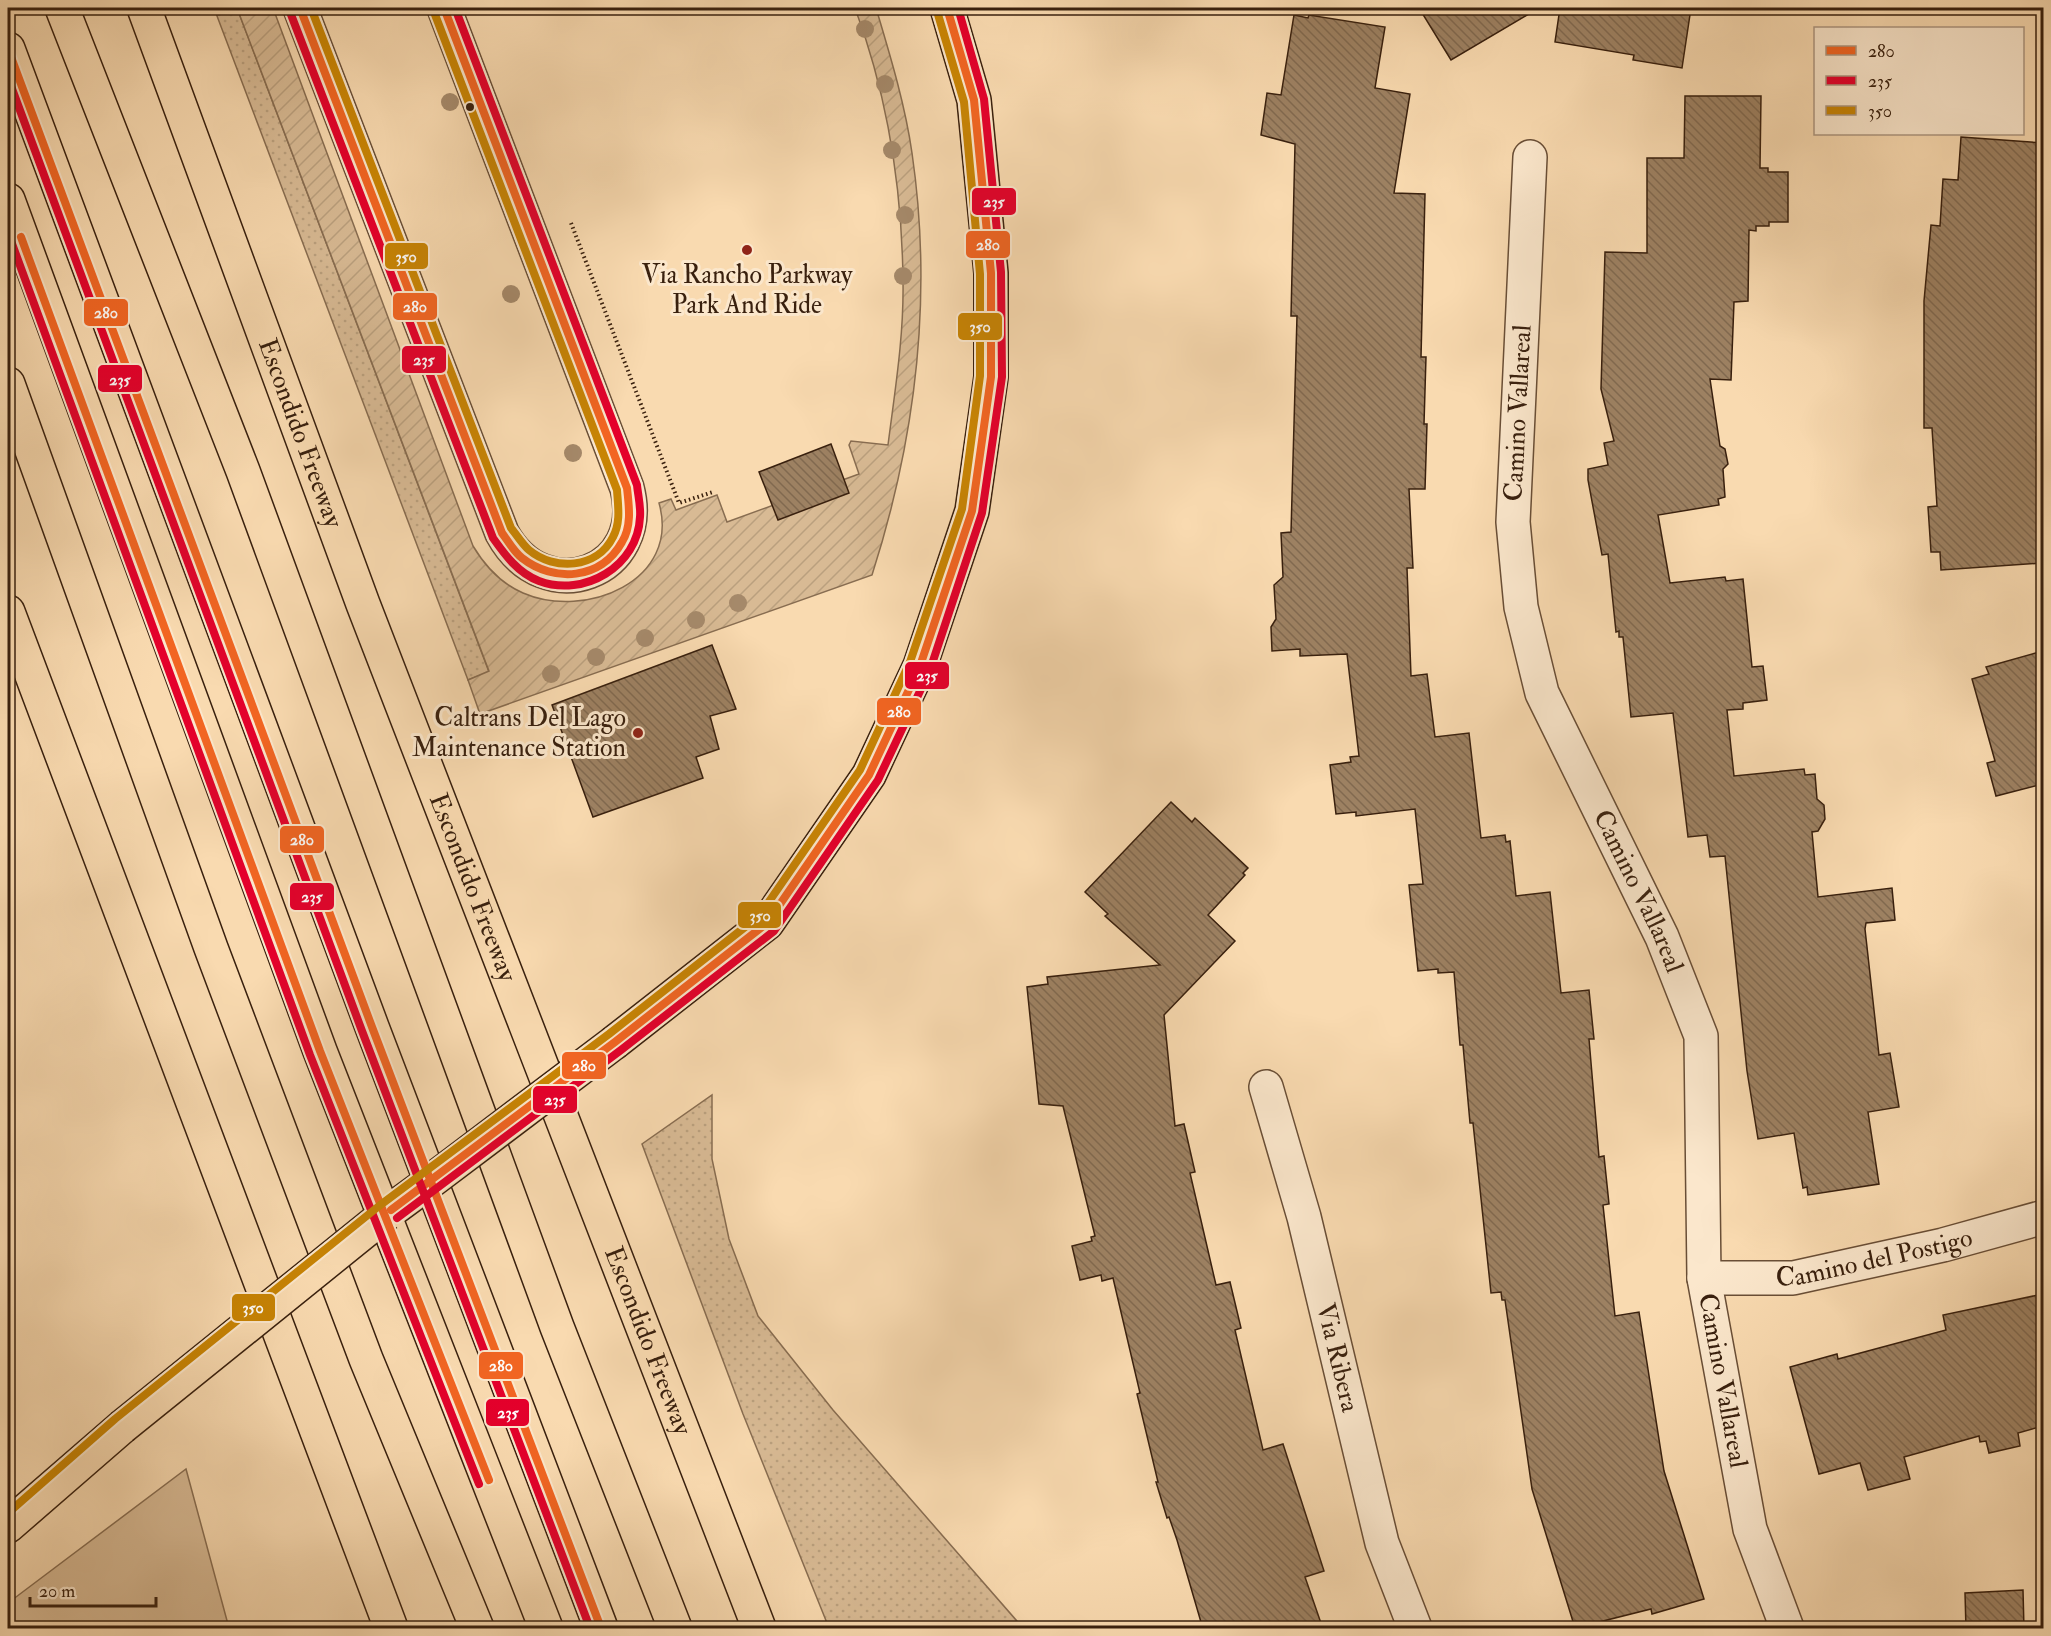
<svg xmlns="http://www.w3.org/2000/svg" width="2051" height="1636" font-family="'IM FELL Double Pica',serif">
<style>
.grass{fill:url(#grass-dots);stroke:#886d51;stroke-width:1.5}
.park{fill:#d8ba94;stroke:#886d51;stroke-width:1.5}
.garden{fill:url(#garden-furrows);stroke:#886d51;stroke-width:1.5}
.building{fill:url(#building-back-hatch);stroke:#39200e;stroke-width:1.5}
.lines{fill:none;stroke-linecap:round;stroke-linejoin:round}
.minor-casing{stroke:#694e36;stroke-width:36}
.major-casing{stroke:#39200e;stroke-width:36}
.highway-casing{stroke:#39200e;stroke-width:36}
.path{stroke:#39200e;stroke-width:4;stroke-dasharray:1.5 3;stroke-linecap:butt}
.minor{stroke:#fbe7cc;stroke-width:33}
.major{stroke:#f9dab0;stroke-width:33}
.highway{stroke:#f9dab0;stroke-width:33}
.major-bridge-casing{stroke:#39200e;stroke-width:36;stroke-linecap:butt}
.major-bridge{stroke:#f9dab0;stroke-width:33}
.bus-1-casing{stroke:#fbe7cc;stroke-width:12}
.bus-2-casing{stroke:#fbe7cc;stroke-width:12}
.bus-3-casing{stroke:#fbe7cc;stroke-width:12}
.bus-1{stroke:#f26522;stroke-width:8}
.bus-2{stroke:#e4002b;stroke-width:8}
.bus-3{stroke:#c88404;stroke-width:8}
.tree{fill:#a5896a}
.bus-dot{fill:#39200e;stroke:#fbe7cc;stroke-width:2}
.poi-dot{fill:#8f2418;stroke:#fbe7cc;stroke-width:2}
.labels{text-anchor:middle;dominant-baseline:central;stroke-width:6;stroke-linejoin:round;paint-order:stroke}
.poi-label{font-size:26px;fill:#39200e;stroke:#fbe7cc}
.street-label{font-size:26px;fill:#39200e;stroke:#fbe7cc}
.line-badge{stroke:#fbe7cc;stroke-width:2}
.badge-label{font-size:16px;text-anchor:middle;font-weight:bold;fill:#fff}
</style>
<defs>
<pattern id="grass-dots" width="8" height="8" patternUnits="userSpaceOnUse" patternTransform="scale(1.5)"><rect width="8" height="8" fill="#d8ba94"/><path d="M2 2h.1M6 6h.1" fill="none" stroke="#baa07e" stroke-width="1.8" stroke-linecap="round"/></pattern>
<pattern id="garden-furrows" width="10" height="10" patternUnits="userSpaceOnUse" patternTransform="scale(1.5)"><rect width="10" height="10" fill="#d8ba94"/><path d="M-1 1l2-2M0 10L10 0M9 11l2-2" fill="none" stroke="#baa07e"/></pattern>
<pattern id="building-back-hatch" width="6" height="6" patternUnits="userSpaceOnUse" patternTransform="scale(1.5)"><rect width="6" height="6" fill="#9d8162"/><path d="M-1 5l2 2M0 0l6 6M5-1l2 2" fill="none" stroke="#81694f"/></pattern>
</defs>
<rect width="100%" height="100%" fill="#f9dab0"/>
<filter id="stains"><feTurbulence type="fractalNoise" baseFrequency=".00333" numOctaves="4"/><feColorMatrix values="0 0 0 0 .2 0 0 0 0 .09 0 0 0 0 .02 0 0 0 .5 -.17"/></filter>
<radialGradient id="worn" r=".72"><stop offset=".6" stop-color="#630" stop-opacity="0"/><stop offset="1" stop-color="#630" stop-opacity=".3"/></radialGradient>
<g class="grass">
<path d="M214,8H237L489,672L468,680Z"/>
<path d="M712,1095V1159L729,1239L758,1316L833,1410L1023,1628H829L743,1414L642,1144Z"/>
</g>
<path class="park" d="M186,1469L229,1628H8V1603Z"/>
<path class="garden" d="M237,8H273L473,546C485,566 502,584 523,593C585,620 681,581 659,503L671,499L676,510L717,495L727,522L859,474L849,445L851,441L888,445C895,390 904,336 903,281C902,188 887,94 855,8H876C890,55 905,104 912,153C933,297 916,438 872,575L480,714L468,680L489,671Z"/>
<g class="building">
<path d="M1419,8H1539L1451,60Z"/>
<path d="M1560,8H1691L1682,68L1633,60L1634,55L1555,42Z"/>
<path d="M1294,15L1308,18L1309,15L1385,27L1375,88L1410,94L1394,193L1425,194L1421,357H1426L1424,424H1427L1425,489H1409L1413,568H1407L1411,676L1427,674L1435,737L1469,733L1481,838L1505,835L1506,842L1510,841L1516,896L1550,892L1561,993L1589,990L1594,1039H1589L1599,1157L1604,1156L1609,1204L1603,1205L1615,1316L1639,1312L1664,1471L1704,1599L1652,1614L1651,1609L1575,1628L1532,1489L1505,1300H1502L1501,1292L1491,1293L1473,1123H1470L1463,1045H1460L1454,972L1438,973V969L1418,971L1409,885L1423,884L1415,809L1356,816V812L1336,814L1330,765L1351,762L1350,757L1359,756L1347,654L1300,656V649L1272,651L1271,627L1276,619L1274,585L1283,577L1281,533L1291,532L1297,316H1291L1295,144L1261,135L1267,93L1281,95Z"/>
<path d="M1685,96H1761L1760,168H1768V172H1788V222H1769V226H1756V231L1749,230L1748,301L1734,302L1731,380L1710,379L1720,446L1725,449L1728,464L1723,469L1725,497L1718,499L1719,505L1658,515L1670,583L1725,577L1726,581L1743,579L1752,667L1763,666L1767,700L1743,703V709L1727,710L1734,776L1804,769L1805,775L1815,774L1817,799L1824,805L1825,819L1818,831L1812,832L1818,897L1892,888L1895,920L1866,923L1865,929L1879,1055L1890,1053L1899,1107L1868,1112L1879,1184L1808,1195L1807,1187L1803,1188L1794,1133L1758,1139L1747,1071L1725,856L1710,857L1707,835L1688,837L1673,713L1631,717L1623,637H1619V631L1616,632L1608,554L1602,555L1588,480V469L1608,465L1604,443L1614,441L1601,389L1605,252L1647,253V158H1684Z"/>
<path d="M1961,137L2043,143V437H2036L2043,517V563L1941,570L1940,552H1931L1928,507L1937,506L1932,428H1924V301L1931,225L1940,226L1943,179L1958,180Z"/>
<path d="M831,444L849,493L778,520L759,472Z"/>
<path d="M712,645L736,709L710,716L719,749L696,757L703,778L593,817L552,705Z"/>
<path d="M2043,651V784L1996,796L1987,763L1995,761L1972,679L1989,674L1986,667Z"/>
<path d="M1171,802L1192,822L1195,818L1248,868L1243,873L1245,875L1208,915L1235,941L1164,1015L1175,1126L1184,1124L1195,1172L1190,1173L1216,1285L1230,1282L1241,1328L1235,1330L1263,1450L1283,1444L1324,1571L1305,1577L1323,1629H1203L1177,1540L1169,1517L1167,1518L1156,1482H1158L1137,1394L1140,1393L1113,1278L1102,1281L1101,1275L1080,1280L1072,1246L1092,1241L1091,1237L1095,1236L1063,1106L1039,1104L1027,987L1048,984L1047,977L1160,965L1105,916L1108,914L1085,892Z"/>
<path d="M2043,1294V1426L2018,1433L2020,1446L1989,1453L1986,1441L1980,1442L1979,1436L1904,1457L1910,1479L1868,1490L1860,1463L1819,1474L1790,1367L1837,1354L1838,1359L1946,1330L1943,1315Z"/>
<path d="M2023,1590L2024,1629H1966L1965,1593Z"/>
</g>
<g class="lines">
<g class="minor-casing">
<g id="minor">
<path d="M300,8L502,533C545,612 649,572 627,488L444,8"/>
<path id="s1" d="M1530,157L1513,522L1521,607L1542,693L1662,937L1701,1036L1704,1278L1750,1529L1787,1628"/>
<path id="s2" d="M1266,1087L1304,1217L1382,1543L1415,1628"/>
<path id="s3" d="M1704,1278H1793L1943,1245L2044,1217"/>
</g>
</g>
<g class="major-casing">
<g id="major">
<path d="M615,1042L767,923L869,775L920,666L972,511L991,377V273L974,100L947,8"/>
<path d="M386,1214L431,1181"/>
<path d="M8,1526L122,1427"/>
</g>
</g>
<g class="highway-casing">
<g id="highway">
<path d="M62,8L243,471L557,1327L675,1628"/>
<path id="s4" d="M144,8L363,604L759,1628"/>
<path d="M8,49L372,1027L601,1628"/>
<path d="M8,200L320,1051L546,1628"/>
<path d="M8,384L211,948L366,1359L477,1628"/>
<path d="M8,612L391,1628"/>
</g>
</g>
<path class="path" d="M571,223L679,503L713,492"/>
<use href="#minor" class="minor"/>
<use href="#major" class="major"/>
<use href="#highway" class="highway"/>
<g class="major-bridge-casing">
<g id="major-bridge">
<path d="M431,1181L615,1042"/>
<path d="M122,1427L386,1214"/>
</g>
</g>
<use href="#major-bridge" class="major-bridge"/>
<g class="bus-1-casing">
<g id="bus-1">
<path d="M300,8L502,533C508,541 514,552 522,558C554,583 601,580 622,542C632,526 629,506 627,488L444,8"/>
<path d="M8,49L372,1027L601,1628"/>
<path d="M21,237L320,1051L489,1480"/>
<path d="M391,1210L615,1042L767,923L869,775L920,666L972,511L991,377V273L974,100L947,8"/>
</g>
</g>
<g class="bus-2-casing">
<g id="bus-2">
<path d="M290,12L493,538C505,555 518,573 539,581C584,598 638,566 640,517C641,507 638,495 637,485L455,8"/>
<path d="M8,78L362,1031L590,1628"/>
<path d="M11,241L310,1055L479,1484"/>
<path d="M397,1218L621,1050L774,931L878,780L930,670L982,513L1002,377L1001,272L984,99L958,8"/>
</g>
</g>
<g class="bus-3-casing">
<g id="bus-3">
<path d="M311,8L511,528C517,535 522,544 529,550C554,571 597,569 613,537C621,522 618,506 617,490L434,12"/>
<path d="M8,1513L115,1419L379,1206L609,1034L759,916L860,770L910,662L962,509L980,376V274L964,102L937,11"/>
</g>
</g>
<use href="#bus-1" class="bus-1"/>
<use href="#bus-2" class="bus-2"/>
<use href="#bus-3" class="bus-3"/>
</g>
<g class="tree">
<circle cx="865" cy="29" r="9"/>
<circle cx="885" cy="84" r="9"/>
<circle cx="450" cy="102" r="9"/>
<circle cx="892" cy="150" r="9"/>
<circle cx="905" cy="215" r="9"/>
<circle cx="903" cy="276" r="9"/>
<circle cx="511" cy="294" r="9"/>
<circle cx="573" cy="453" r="9"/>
<circle cx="738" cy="603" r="9"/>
<circle cx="696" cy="620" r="9"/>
<circle cx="645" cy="638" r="9"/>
<circle cx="596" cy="657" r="9"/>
<circle cx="551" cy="674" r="9"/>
</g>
<circle class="bus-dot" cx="470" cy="107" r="5"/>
<g class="poi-dot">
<circle cx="747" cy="250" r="6"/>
<circle cx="638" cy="733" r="6"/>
</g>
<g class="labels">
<g class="poi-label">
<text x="747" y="275">Via Rancho Parkway<tspan x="747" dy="30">Park And Ride</tspan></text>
<text x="626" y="718" text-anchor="end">Caltrans Del Lago<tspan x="626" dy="30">Maintenance Station</tspan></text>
</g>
<g class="street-label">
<text transform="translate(1518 413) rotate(-87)">Camino Vallareal</text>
<text stroke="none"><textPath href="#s4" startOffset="453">Escondido Freeway</textPath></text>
<text stroke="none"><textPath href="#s4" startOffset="939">Escondido Freeway</textPath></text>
<text stroke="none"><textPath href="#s1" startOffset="760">Camino Vallareal</textPath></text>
<text stroke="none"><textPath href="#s3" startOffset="172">Camino del Postigo</textPath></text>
<text stroke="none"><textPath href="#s4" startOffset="1425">Escondido Freeway</textPath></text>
<text stroke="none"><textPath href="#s2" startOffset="280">Via Ribera</textPath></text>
<text stroke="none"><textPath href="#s1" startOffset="1264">Camino Vallareal</textPath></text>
</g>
</g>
<g class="line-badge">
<rect x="971" y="187" width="46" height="29" rx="6" fill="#e4002b"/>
<rect x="965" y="230" width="46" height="29" rx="6" fill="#f26522"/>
<rect x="384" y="242" width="45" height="28" rx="6" fill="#c88404"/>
<rect x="392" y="292" width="46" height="29" rx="6" fill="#f26522"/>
<rect x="83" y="298" width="46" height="29" rx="6" fill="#f26522"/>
<rect x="957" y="312" width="46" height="29" rx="6" fill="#c88404"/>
<rect x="401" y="345" width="46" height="29" rx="6" fill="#e4002b"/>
<rect x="97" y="364" width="46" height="29" rx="6" fill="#e4002b"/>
<rect x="904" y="661" width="46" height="29" rx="6" fill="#e4002b"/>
<rect x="876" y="697" width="46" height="29" rx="6" fill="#f26522"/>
<rect x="279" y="825" width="46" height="29" rx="6" fill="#f26522"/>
<rect x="289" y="882" width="46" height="29" rx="6" fill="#e4002b"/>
<rect x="737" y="901" width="45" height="28" rx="6" fill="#c88404"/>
<rect x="561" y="1051" width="46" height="29" rx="6" fill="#f26522"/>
<rect x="532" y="1085" width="46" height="29" rx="6" fill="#e4002b"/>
<rect x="231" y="1293" width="45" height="29" rx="6" fill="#c88404"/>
<rect x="478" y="1351" width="46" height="29" rx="6" fill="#f26522"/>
<rect x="485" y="1398" width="45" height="29" rx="6" fill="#e4002b"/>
</g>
<g class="badge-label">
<text x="994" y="207">235</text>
<text x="988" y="250">280</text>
<text x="406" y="262">350</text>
<text x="415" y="312">280</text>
<text x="106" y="318">280</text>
<text x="980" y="332">350</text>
<text x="424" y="365">235</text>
<text x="120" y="385">235</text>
<text x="927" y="681">235</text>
<text x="899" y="717">280</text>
<text x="302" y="845">280</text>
<text x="312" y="902">235</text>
<text x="760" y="921">350</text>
<text x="584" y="1071">280</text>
<text x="555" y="1105">235</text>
<text x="253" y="1313">350</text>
<text x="501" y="1371">280</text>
<text x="508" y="1418">235</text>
</g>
<rect width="2051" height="1636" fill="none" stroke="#f9dab0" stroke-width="30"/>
<rect x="9" y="9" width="2033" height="1618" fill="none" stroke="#39200e" stroke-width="3"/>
<rect x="15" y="15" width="2021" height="1606" fill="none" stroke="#39200e" stroke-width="1.5"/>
<rect x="1814" y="27" width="210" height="108" fill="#fbe7cc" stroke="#ad9780" stroke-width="1.5"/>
<rect x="1826" y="46" width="30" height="9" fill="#f26522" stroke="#ad9780" stroke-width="1.5"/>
<text x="1868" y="57" font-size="18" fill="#39200e">280</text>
<rect x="1826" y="76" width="30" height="9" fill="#e4002b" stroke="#ad9780" stroke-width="1.5"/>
<text x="1868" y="87" font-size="18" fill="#39200e">235</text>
<rect x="1826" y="106" width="30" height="9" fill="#c88404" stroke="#ad9780" stroke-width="1.5"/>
<text x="1868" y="117" font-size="18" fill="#39200e">350</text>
<path d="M30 1597v9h126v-9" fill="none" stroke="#39200e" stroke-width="3"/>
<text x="39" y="1597" font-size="18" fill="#39200e" stroke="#fbe7cc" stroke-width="4.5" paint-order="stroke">20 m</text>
<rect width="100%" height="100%" filter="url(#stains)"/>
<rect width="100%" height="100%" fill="url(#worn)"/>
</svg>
